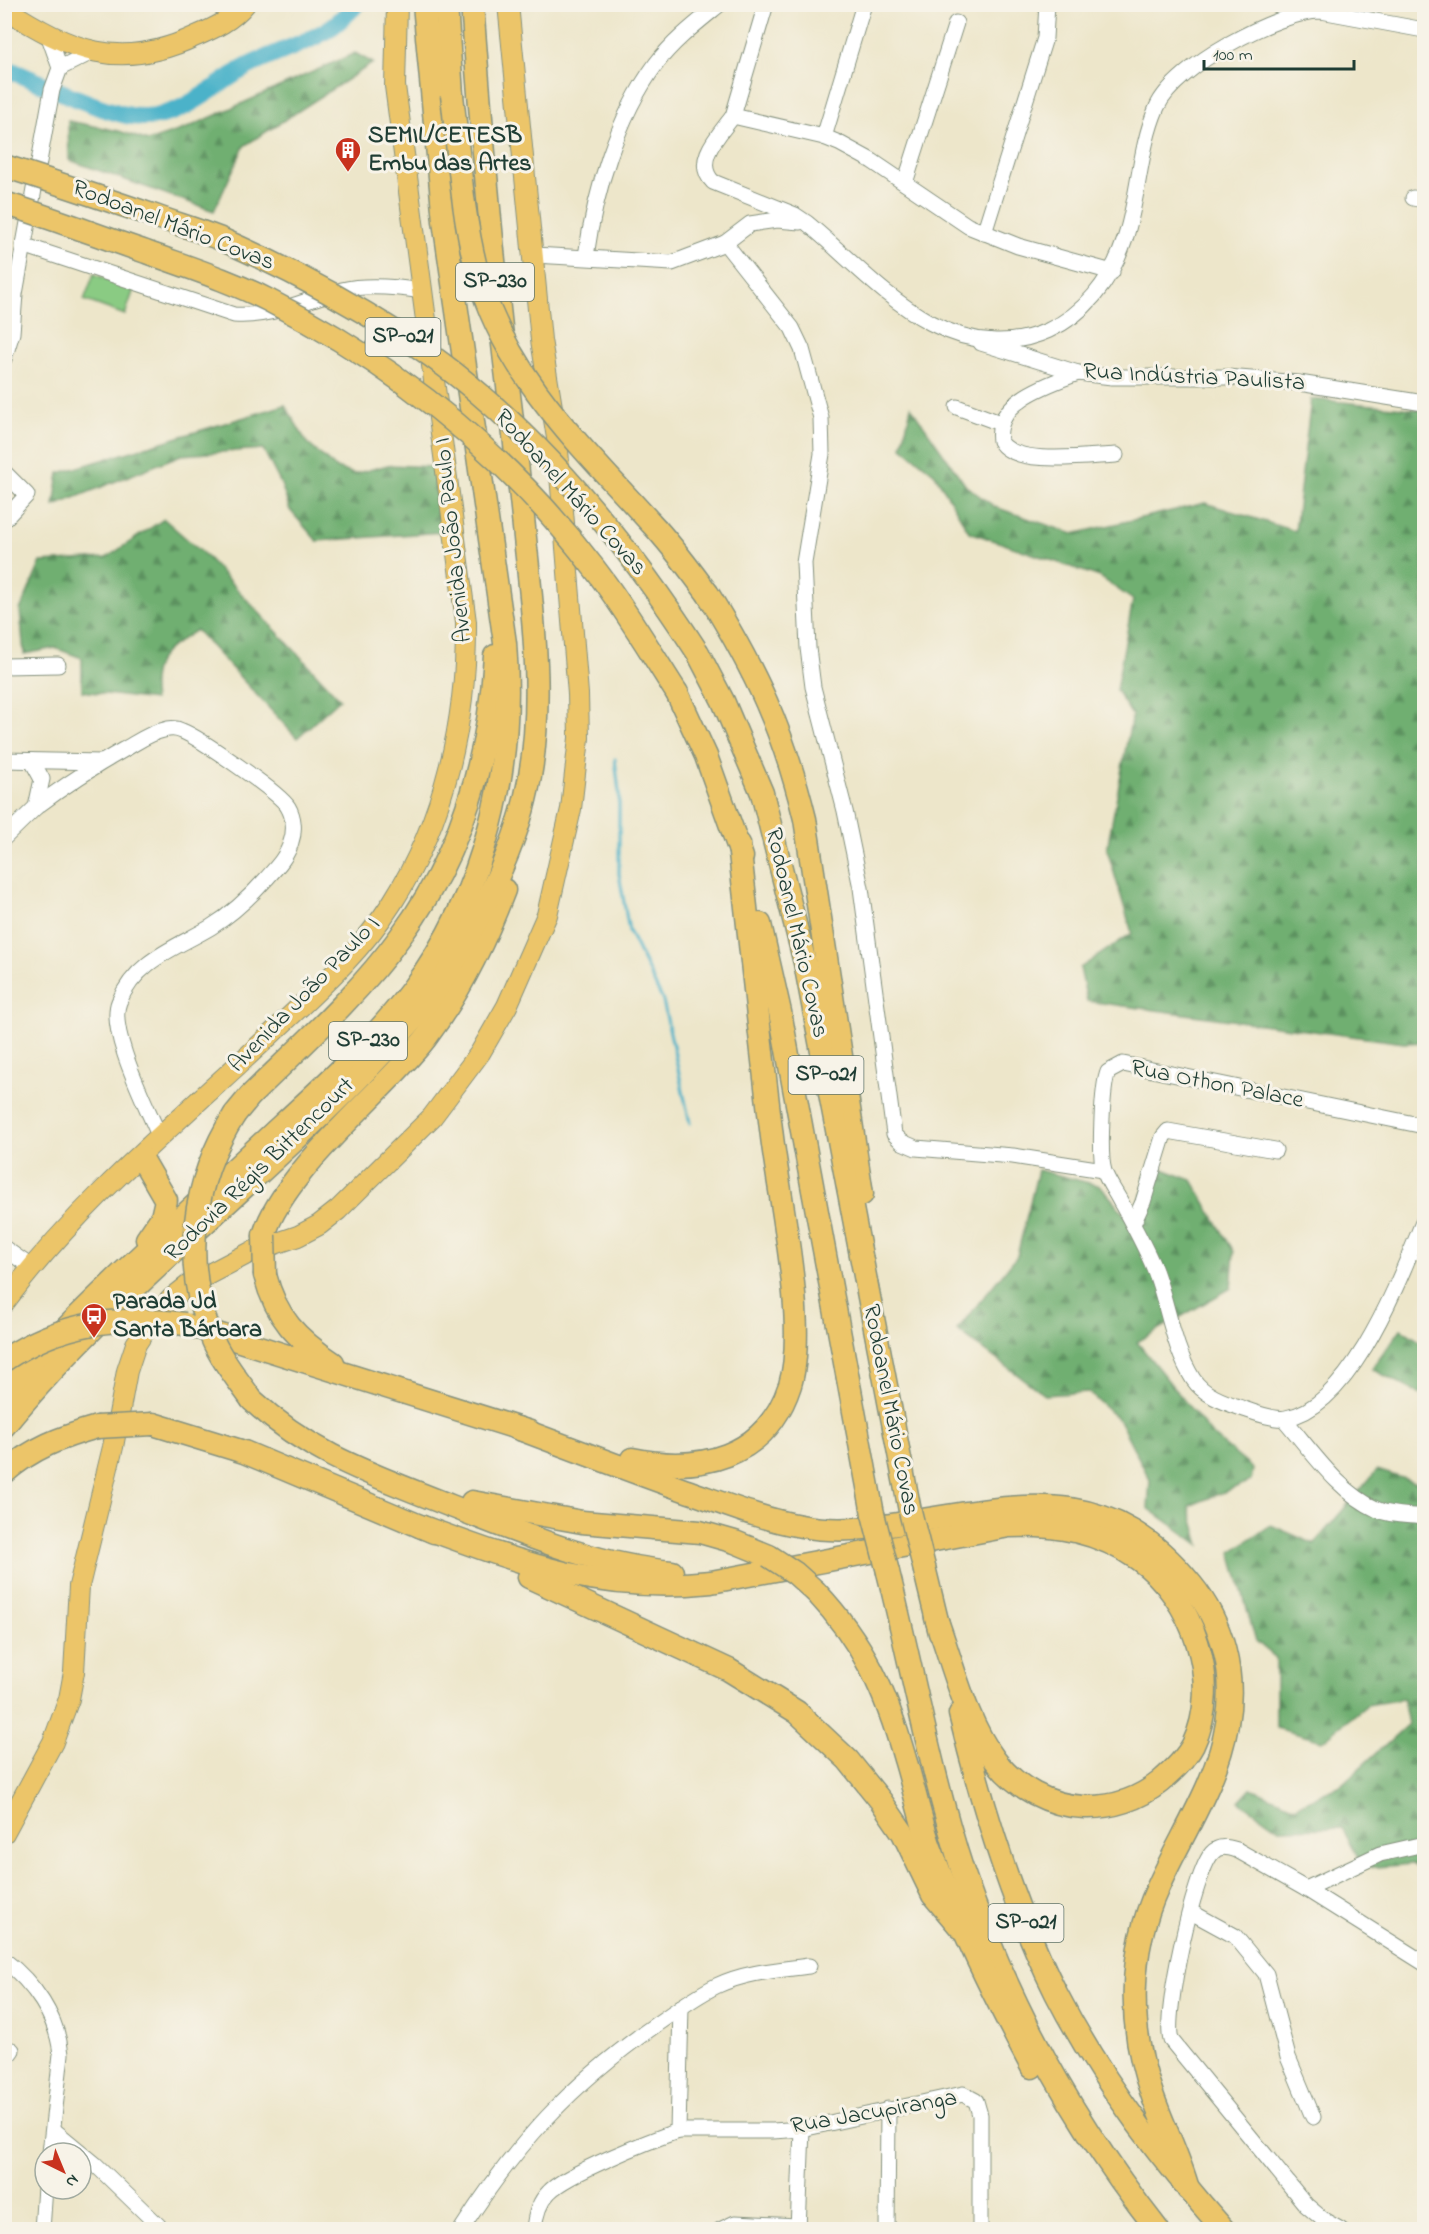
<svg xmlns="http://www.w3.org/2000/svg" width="1429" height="2234" font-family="'Indie Flower',sans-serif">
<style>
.forest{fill:url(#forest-firs);stroke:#477652;stroke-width:1.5}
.green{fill:#8acb83;stroke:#54845c;stroke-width:1.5}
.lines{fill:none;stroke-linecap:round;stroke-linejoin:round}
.stream{stroke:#4bb2c9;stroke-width:3}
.river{stroke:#4bb2c9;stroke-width:18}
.minor-casing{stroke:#86927f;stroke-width:17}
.major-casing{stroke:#86927f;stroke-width:22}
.highway-casing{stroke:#86927f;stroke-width:25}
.minor{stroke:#fff;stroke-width:15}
.major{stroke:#ecc569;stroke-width:20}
.highway{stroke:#ecc569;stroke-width:22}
.highway-bridge-casing{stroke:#86927f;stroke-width:25;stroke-linecap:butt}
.highway-bridge{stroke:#ecc569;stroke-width:22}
.labels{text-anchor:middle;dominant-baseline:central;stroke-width:6;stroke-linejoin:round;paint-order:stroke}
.shield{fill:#f7f3e8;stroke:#60746a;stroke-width:1.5}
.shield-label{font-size:22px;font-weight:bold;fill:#1f3d34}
.poi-label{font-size:24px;font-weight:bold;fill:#1f3d34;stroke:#f7f3e8;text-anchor:start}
.street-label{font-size:24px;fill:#1f3d34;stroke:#f7f3e8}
</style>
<defs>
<pattern id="forest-firs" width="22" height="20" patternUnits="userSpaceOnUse" patternTransform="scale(1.5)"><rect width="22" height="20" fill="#6faf71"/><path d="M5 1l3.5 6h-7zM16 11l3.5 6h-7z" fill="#5b905e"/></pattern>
</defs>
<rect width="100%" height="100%" fill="#f7f3e8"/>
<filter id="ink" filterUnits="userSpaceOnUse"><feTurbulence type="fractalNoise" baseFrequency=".0167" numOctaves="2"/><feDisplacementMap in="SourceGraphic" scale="12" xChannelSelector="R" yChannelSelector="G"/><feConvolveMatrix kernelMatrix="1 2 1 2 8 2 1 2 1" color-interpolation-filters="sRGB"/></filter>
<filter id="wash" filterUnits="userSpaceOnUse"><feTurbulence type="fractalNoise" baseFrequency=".008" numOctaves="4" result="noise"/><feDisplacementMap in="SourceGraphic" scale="24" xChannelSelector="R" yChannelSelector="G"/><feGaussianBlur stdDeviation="1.35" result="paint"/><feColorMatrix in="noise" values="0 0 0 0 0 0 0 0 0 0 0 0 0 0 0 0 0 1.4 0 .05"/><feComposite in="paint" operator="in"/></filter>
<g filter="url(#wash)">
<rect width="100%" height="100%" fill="#ede6ca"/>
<g class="forest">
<path d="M355,53L373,63L244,146L214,211L69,160L68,121L119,131L148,141L187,128Z"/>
<path d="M1311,399L1424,410V1042L1404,1043L1087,1001L1080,968L1132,933L1107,849L1132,715L1116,690L1133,600L1100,577L969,532L935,474L902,447L911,407L966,486L995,507L1073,534L1205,503L1295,531Z"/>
<path d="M285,405L307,443L336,468L354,474L388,465L433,467L442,532L317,541L290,510L281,484L263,449L181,455L54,506L59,473Z"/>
<path d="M164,519L205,555L340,699L297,738L196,630C164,651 148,660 154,700L82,691V658L55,648L24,654L20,610L41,562L106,558Z"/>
<path d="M1157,1167L1192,1180L1234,1252L1231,1288L1137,1342L1212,1435L1253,1469L1251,1481L1189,1506L1200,1545L1148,1508L1150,1480L1119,1420L1088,1392L1045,1395L957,1330L1017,1256L1038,1170L1101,1186L1129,1220Z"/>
<path d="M1401,1329L1424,1344V1396L1372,1369Z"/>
<path d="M1377,1470L1424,1485V1873L1413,1864L1364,1868L1342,1828L1279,1829L1239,1801L1251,1788L1295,1807L1341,1785L1408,1724L1403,1699L1367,1705L1322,1741L1276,1728V1658L1256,1641L1231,1552L1271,1525L1314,1544Z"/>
</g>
<path class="green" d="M94,274L134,289L125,315L84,300Z"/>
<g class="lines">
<path class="stream" d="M615,759L619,792V874L629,931L663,1001L690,1123"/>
<path class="river" d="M4,68C38,81 108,116 141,117C180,119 212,87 243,69C272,53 306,45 333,26C342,19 350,11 357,4"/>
</g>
</g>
<g filter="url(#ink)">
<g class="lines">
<g class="minor-casing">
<g id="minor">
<path d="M49,37L60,68"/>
<path d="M733,116L766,4"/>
<path d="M824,137L864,4"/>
<path d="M905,183L956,23"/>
<path d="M1413,198L1424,200"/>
<path d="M984,233L1045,38L1047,4"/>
<path d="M725,243L792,328L802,349L821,418L822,454L804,563L808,648L813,687L845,811L861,888L894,1134L902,1142L916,1148L1013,1156L1103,1170"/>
<path d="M23,245L234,315C271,318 307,299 342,290C367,284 396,287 422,291"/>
<path d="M535,255L672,263L725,243L750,224L777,220L800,222"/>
<path d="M586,256C595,192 617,117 656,64C673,41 698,22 720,4"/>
<path d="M1112,272L1018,246L968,226L872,161L839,143L824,137L733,116C720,134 692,161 713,182L795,215L807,223C847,256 884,298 931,323C1014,367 1096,327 1125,239C1139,197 1139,148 1157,107C1175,66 1278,11 1321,11L1424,30"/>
<path d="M981,343L1078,373L1112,377H1227L1299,383L1424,403"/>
<path d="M4,359L12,333L15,294L52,90L60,68L92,52"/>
<path d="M1078,373C1049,384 994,401 1000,441C1014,467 1089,456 1116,455"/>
<path d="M957,407L1000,423"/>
<path d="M4,472L27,495L4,520"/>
<path d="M4,666L58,665"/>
<path d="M4,760L101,762"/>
<path d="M36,807C64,786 93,767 123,750C136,743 149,733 164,730C170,728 176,728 182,731C198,737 280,793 288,807C294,817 295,831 291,842C287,857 276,868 266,879C250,897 232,914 211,927C176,948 136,960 119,1002C107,1031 148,1108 160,1138"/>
<path d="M4,838L36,807L42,779L32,761"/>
<path d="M1424,1126L1123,1064L1108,1072C1102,1086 1099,1156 1104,1171C1107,1180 1114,1190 1119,1199C1131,1221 1144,1244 1154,1268C1168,1303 1172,1346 1193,1379C1205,1397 1227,1403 1247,1410C1258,1414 1275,1420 1286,1418C1353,1406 1400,1277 1424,1220"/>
<path d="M1133,1224L1143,1202L1163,1137L1168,1131L1275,1150"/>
<path d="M4,1248L31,1267"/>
<path d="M1284,1419C1311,1450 1339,1493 1378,1510C1392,1516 1409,1515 1424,1517"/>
<path d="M1306,1889L1380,1854L1424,1844"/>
<path d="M1191,1912L1235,1936L1266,1974L1288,2057L1313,2117"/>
<path d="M4,1960C34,1983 57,2016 61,2054L50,2153"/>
<path d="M4,2061L12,2050"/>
<path d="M55,2131L95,2164L163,2230"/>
<path d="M678,2131H773L802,2129L963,2094L976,2101L980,2115V2230"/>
<path d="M42,2230L45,2187"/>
<path d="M461,2230C516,2144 571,2084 654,2026C674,2012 694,1997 716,1986C745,1972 778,1970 809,1966"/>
<path d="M534,2230C535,2216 539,2202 549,2192C566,2174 651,2140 678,2131L681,2007"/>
<path d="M720,2230L735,2223L798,2226"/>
<path d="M798,2230L802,2129"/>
<path d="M887,2230L888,2109"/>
<path d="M1341,2230L1325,2221L1306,2205L1171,2040C1163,2014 1194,1873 1212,1853C1219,1845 1227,1847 1237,1850L1306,1889L1424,1963"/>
</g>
</g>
<g class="major-casing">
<g id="major">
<path d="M4,8C71,51 119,72 196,36C215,28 232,20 245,4"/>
<path d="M4,1303C78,1204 176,1123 266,1039C310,997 359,955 392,903C445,820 467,719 466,622L395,86L397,4"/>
<path d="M4,1833L53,1742L69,1699L74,1672L79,1586L113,1447L127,1371L136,1344L151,1321L171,1299L190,1284L251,1252L298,1236L319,1225L338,1210L432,1117L480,1053L507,1006L547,915L571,809L579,738L578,694L557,438L541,340L508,4"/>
</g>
</g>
<g class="highway-casing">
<g id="highway">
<path d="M446,4L452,95"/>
<path d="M708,594C756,672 783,729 805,819L862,1194"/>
<path d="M698,653L723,701L762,793L805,963L910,1511"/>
<path d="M677,693L706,756L742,857"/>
<path d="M760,924L780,1012L873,1514"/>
<path d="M235,1114L250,1096C302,1045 357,996 400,937C461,855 489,757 495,656"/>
<path d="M141,1157L166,1200L162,1217L147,1239"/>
<path d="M264,1235C284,1170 381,1095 425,1039C460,993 484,943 504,890"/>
<path d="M265,1275C276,1318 297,1339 333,1363"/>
<path d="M192,1326L530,1432"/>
<path d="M4,1395C86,1301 182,1219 272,1134C321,1089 371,1044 411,991C486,892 515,766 505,643L444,221L424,4"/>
<path d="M252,1400C312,1456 377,1476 451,1506C523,1534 594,1565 672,1572"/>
<path d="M153,1424L244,1452L434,1532"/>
<path d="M4,1426C127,1276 288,1163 415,1017C456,971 511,860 525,800C545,719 535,630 526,548C520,486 513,424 505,362C491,243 481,124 472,4"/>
<path d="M517,1428C573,1449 628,1470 684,1490C722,1503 761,1519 801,1526C838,1533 874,1528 910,1522C1023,1504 1109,1482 1191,1584C1223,1623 1236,1673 1227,1724C1218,1782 1181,1835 1158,1887C1128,1952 1128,2028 1152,2094C1163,2126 1179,2156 1188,2189"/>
<path d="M632,1459C699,1473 766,1459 790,1385C808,1326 780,1202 772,1137C760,1040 750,942 739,844"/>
<path d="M4,1473C32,1448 62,1437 97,1427"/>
<path d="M472,1502L582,1522L700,1532L735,1542L769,1556"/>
<path d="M420,1526C521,1563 601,1594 711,1582L1009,1526C1056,1524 1098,1531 1138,1559C1193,1597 1223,1683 1193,1745C1185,1760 1173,1771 1160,1782C1139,1799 1112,1808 1084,1807C1050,1806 1016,1788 995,1760C965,1720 953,1664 936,1618"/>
<path d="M925,1571L940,1633"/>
<path d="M888,1572C913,1672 931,1774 963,1872C1007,2002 1073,2122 1158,2230"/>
<path d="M529,1577L729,1670L797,1712L848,1760L881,1801L903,1833L933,1895L960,1927"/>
<path d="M816,1592C864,1643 886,1692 905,1759C914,1788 920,1819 930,1847C959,1925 993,1994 1032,2067"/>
<path d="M960,1714C983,1810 1012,1905 1056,1993C1100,2079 1160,2158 1224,2230"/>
</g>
</g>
<use href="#minor" class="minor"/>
<use href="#major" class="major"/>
<use href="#highway" class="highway"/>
<g class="highway-bridge-casing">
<g id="highway-bridge">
<path d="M452,95C459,155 462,217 478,275C505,375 584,449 651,523C672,545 690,570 708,594"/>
<path d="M4,166C55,182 105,199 155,216C177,224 201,231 223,240C284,267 343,298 399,334C521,412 620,532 698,653"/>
<path d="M4,203C52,218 99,236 146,252C187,267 229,280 268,300C396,365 507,454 594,568C625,608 650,651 677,693"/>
<path d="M235,1114C192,1181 181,1264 212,1338C221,1360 238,1380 252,1400"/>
<path d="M264,1235L265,1275"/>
<path d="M4,1360C63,1321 117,1316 185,1324"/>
<path d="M97,1427L153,1424"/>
<path d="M910,1511L925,1571"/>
<path d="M873,1514L888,1572"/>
<path d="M769,1556L795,1573L816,1592"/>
</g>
</g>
<use href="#highway-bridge" class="highway-bridge"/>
</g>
</g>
<defs>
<g id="building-pin" transform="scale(1.35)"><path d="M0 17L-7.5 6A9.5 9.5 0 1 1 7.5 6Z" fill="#c8321e" stroke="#f7f3e8"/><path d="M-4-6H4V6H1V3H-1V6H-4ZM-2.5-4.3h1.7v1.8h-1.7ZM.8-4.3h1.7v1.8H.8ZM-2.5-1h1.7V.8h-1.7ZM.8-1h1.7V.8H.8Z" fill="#fff"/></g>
<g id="bus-pin" transform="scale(1.35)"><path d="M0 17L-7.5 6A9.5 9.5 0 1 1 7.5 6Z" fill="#c8321e" stroke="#f7f3e8"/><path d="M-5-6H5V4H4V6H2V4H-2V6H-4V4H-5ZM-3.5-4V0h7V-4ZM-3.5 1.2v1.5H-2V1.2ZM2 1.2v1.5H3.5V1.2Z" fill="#fff"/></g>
</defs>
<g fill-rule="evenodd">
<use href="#building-pin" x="348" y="150"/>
<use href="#bus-pin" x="94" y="1316"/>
</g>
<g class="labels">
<g class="shield">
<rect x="456" y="263" width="78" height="38" rx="4.5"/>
<rect x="365.5" y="318" width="75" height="38" rx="4.5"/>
<rect x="329" y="1022" width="78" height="38" rx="4.5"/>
<rect x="788.5" y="1056" width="75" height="38" rx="4.5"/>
<rect x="988.5" y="1904" width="75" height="38" rx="4.5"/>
</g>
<g class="shield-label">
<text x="495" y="282">SP-230</text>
<text x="403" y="337">SP-021</text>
<text x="368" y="1041">SP-230</text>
<text x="826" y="1075">SP-021</text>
<text x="1026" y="1923">SP-021</text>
</g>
<g class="poi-label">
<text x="368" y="136">SEMIL/CETESB<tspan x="368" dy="28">Embu das Artes</tspan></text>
<text x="113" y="1302">Parada Jd<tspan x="113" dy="28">Santa Bárbara</tspan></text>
</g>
<g class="street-label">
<text transform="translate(173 226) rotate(21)">Rodoanel Mário Covas</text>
<text transform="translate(1194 378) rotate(3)">Rua Indústria Paulista</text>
<text transform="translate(570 493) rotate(48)">Rodoanel Mário Covas</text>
<text transform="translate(454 540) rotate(-96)">Avenida João Paulo I</text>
<text transform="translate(796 933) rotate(77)">Rodoanel Mário Covas</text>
<text transform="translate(305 995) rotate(-46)">Avenida João Paulo I</text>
<text transform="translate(1217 1085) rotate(11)">Rua Othon Palace</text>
<text transform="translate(260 1170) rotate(-44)">Rodovia Régis Bittencourt</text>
<text transform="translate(890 1410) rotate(79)">Rodoanel Mário Covas</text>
<text transform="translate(874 2113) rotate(-10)">Rua Jacupiranga</text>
</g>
</g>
<rect width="1429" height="2234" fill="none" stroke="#f7f3e8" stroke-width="24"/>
<g transform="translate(63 2171) rotate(137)"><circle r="28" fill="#f7f3e8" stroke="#a1aaa0" stroke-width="1.5"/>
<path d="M0-4.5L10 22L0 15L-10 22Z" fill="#c8321e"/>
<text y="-9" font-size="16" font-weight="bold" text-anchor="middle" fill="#1f3d34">N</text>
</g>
<path d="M1204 60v9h150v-9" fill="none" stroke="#1f3d34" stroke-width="3"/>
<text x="1213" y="60" font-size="18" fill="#1f3d34" stroke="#f7f3e8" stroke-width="4.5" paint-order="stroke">100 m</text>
</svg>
